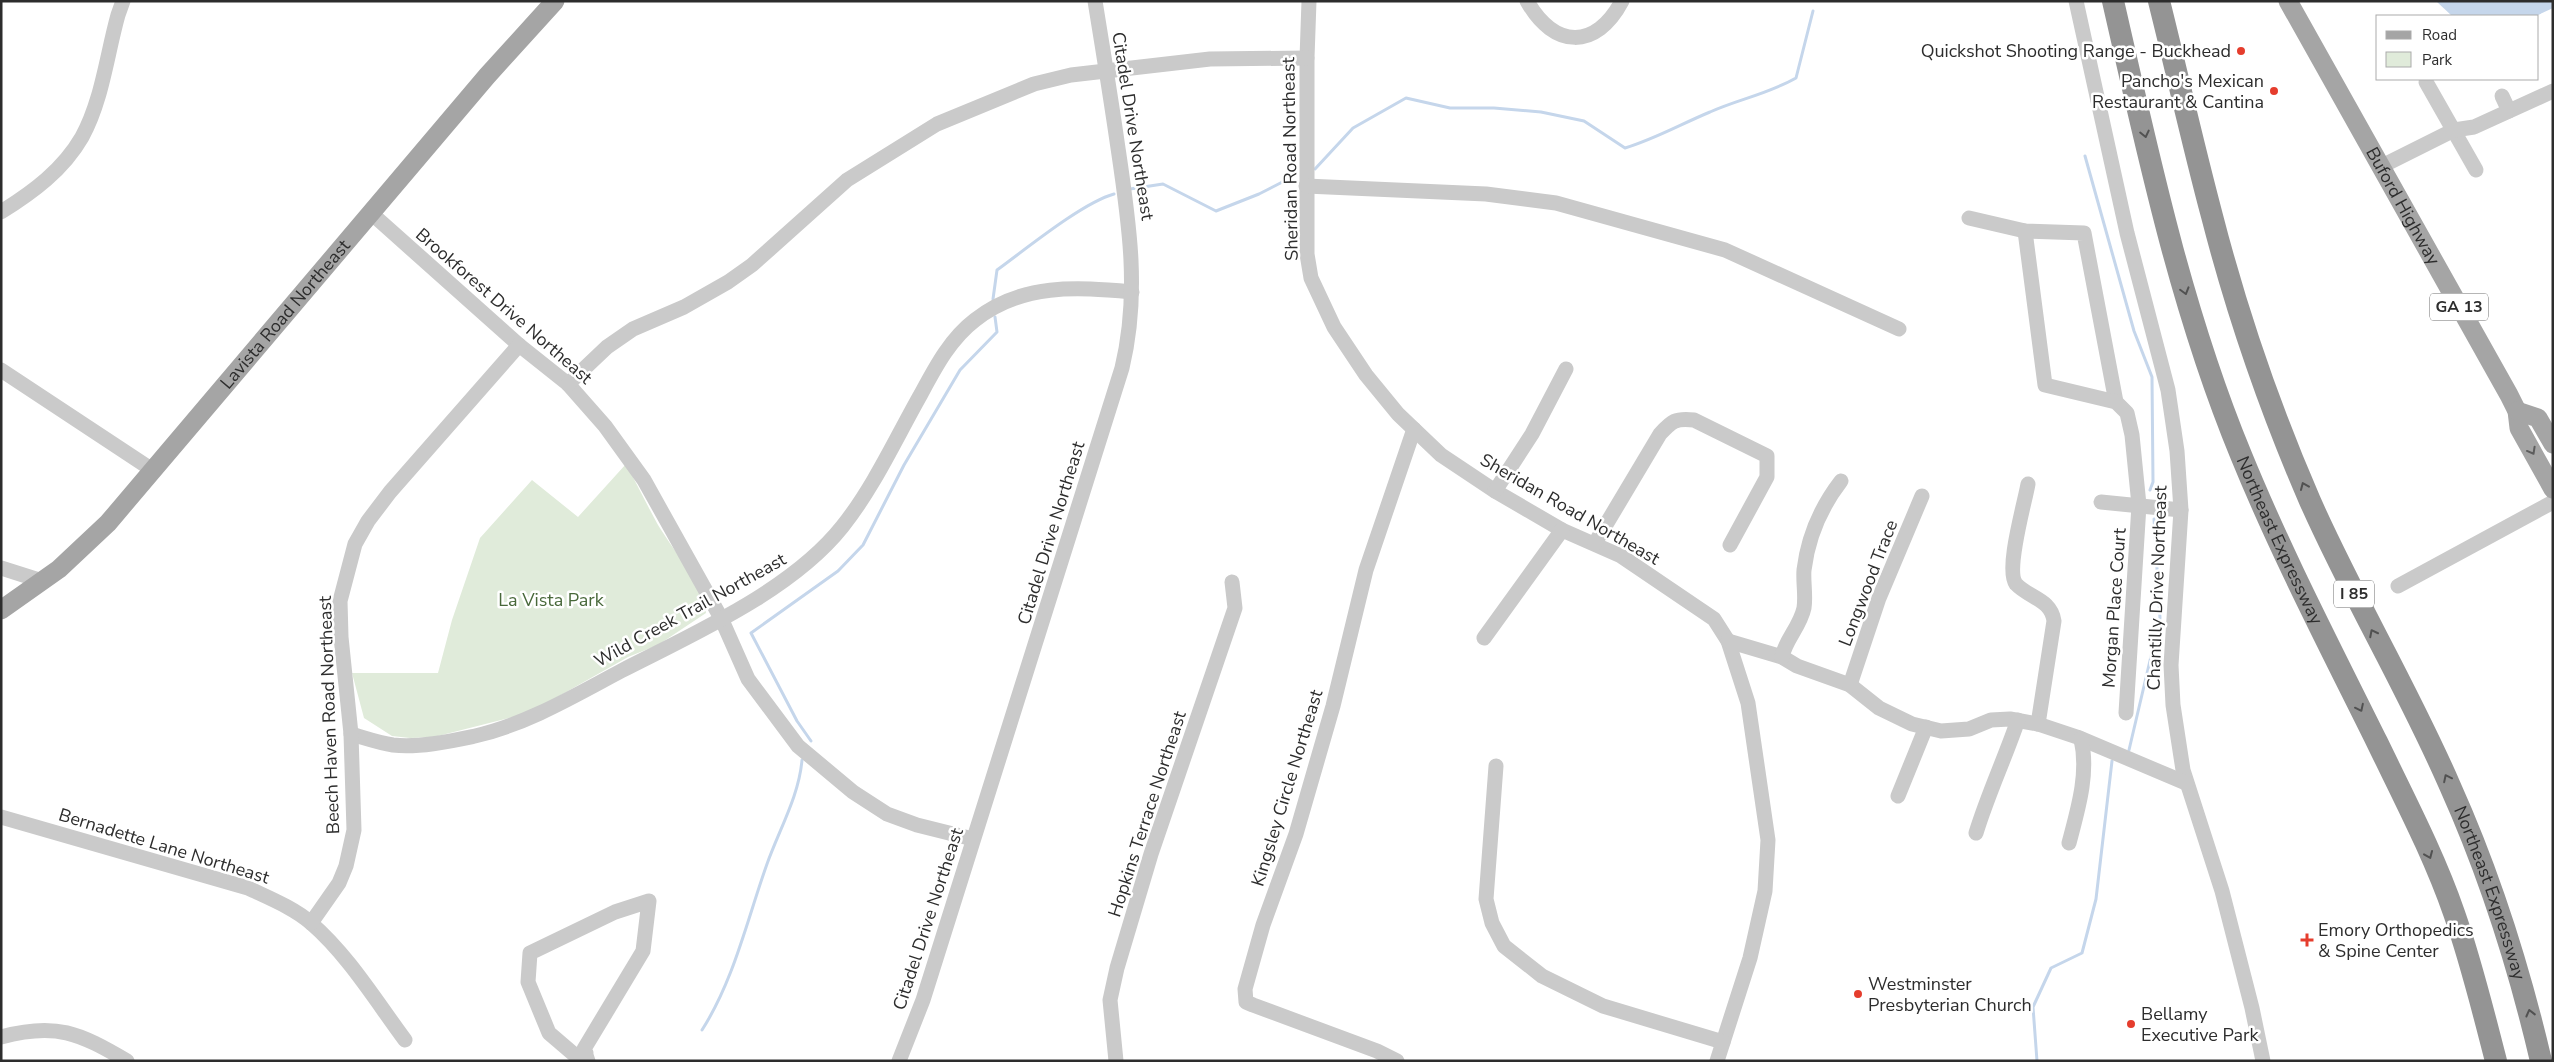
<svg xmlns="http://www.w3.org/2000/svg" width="2554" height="1062" font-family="'Nunito Sans',sans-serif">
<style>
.green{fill:#e0ebda}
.water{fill:#c5d6eb}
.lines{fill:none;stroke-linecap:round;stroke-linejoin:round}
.stream{stroke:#c5d6eb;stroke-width:3}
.minor{stroke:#cacaca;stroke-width:15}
.major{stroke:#a5a5a5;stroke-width:19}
.highway{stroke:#949494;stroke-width:22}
.oneway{stroke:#515151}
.oneway2{stroke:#5d5d5d}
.poi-dot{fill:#e53d2d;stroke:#fff;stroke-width:2}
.labels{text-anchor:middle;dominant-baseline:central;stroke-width:5;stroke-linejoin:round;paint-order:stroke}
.shield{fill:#fff;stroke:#6c6c6c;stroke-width:1}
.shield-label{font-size:16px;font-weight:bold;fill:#2d2d2d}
.poi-label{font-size:18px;fill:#2d2d2d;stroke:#fff;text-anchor:start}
.street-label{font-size:18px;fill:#2d2d2d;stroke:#fff}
.park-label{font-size:18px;fill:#48683a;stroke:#fff}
</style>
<rect width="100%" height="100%" fill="#fff"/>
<path class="green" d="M626,464C637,484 647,505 658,525C672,548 704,588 706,613L658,645L628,657L529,713L434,737L410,738L392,736L364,718L352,673H438L452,620L480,538L532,480L578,517Z"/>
<path class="water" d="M2436,1H2553V8L2536,16H2452Z"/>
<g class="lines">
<g class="stream">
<path d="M2085,156L2134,331L2152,377L2153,482L2150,490"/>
<path d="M1315,169L1353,128L1406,98L1450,108H1494L1541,112L1584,121L1625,148C1655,139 1681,124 1710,112C1739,99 1768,94 1796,78L1813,11"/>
<path d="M1130,189L1163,184L1216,211L1259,194L1294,176"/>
<path d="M993,299L997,270C1026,249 1082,203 1114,194"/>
<path d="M811,741L797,721L751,633L838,571L863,545L904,465L960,370L997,332L995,317"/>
<path d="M2129,750L2160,618L2154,519"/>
<path d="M702,1030C734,980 747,920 767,864C779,830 799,796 802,760"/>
<path d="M2037,1061L2033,1007L2051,968L2082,953L2096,899L2112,761"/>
</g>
<g class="minor">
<path d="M1309,1L1307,58V254L1311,278L1334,327L1366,375L1398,414L1441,455L1495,491L1562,530L1621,556L1714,619L1728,641L1748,703L1768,840L1765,891L1750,958L1717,1061"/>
<path d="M1527,1C1554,49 1596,50 1622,1"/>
<path d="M2076,1L2127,233L2168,390L2177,451L2181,510L2171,665L2173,705L2183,770L2222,891L2252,1008L2263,1061"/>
<path d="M2426,82L2476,170"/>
<path d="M2502,96L2509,111"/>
<path d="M2382,166L2454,130L2474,127L2553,91"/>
<path d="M1306,186L1486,194L1556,203L1725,250L1899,329"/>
<path d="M1,212C33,192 63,170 82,137C102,101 107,54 118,15L123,1"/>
<path d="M371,213L519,345L568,384L605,426L644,480L721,618L748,679L798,746L853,792L887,814L917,825L973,839"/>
<path d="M1969,218L2025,231L2084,233L2116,402"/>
<path d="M2025,231L2045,385L2116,402L2127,413L2132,435L2139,505L2126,713"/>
<path d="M1,370L154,471"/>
<path d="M568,384L607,347L633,329L684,307L728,282L752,265L847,180L937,124L1034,84L1071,75L1210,59L1307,58"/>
<path d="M2028,484C2025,502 2005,570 2016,584C2029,598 2051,599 2054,621L2038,724"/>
<path d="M1495,491L1532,434L1566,369"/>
<path d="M2101,502L2181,510"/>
<path d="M1595,543L1660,434C1672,421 1675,418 1694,420L1767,456V477L1730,545"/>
<path d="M1,568L42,581"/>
<path d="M2398,586L2553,502"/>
<path d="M1484,638L1562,530"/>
<path d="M1728,641L1782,657L1797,666L1850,685L1879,708L1912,724L1941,731L1969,729L1991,720L2010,719L2038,724L2077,737L2186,783"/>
<path d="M1782,657C1785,640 1800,627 1804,608C1806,596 1803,582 1804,570C1808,537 1821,507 1841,481"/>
<path d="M1850,685L1879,598L1922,496"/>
<path d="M351,734C365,738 379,743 393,745C419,748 451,741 475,736C527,724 574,696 621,671C693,634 791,591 842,527C874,487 896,438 921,394C935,368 950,339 975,320C1022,283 1076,287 1132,292"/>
<path d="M1496,766L1486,899L1492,923L1504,946L1542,976L1603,1006L1723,1042"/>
<path d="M1898,796L1926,727"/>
<path d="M1,817L248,888C269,898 294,908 311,923C348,955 376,1001 405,1040"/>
<path d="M1976,833C1988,794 2005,758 2018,720"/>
<path d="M2069,843C2078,809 2089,773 2081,739"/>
<path d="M311,923L339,883L346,866L354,830L351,734L341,637L340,601L355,544L368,521L390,492L519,345"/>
<path d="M1,1037C56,1022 79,1033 127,1061"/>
<path d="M586,1053L577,1057L549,1033L528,982L530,953L615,912L649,901L643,951L584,1049L588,1061"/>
<path d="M899,1061L923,1000L1122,368C1140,294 1129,222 1118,148C1111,99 1103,50 1095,1"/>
<path d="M1116,1061L1110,1000L1117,968L1151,854L1235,608L1232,582"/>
<path d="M1397,1061L1377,1051L1253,1005L1246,1002L1245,989L1263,925L1296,834L1333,706L1366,570L1414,429"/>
</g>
<g class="major">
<path id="s1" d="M2288,1L2509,395L2517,411L2519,428L2553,489"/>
<path d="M2517,411L2538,418L2553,444"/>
<path id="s2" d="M1,610L59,569L108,523L487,76L555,1"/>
</g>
<g class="highway">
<path id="s3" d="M2113,1C2148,154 2181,310 2241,455C2281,553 2330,647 2377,742C2404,798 2434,855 2454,913C2471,961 2483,1011 2496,1061"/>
<path id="s4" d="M2159,1C2177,73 2193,145 2212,216C2237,313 2270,409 2310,501C2353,598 2408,689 2450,786C2490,875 2519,967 2541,1061"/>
</g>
</g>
<defs><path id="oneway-chevron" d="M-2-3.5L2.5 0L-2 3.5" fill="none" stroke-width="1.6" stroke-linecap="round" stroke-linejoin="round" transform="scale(1.25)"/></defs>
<g class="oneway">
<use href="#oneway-chevron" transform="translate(2145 134) rotate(77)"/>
<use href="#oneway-chevron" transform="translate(2185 291) rotate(74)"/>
<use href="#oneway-chevron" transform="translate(2304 486) rotate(-113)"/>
<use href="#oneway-chevron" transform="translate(2373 633) rotate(-117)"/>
<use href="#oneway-chevron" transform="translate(2360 708) rotate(64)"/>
<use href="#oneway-chevron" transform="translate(2447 778) rotate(-116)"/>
<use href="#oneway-chevron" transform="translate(2429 855) rotate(67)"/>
<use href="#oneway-chevron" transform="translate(2530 1013) rotate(-104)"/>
</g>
<use class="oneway2" href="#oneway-chevron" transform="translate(2532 451) rotate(61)"/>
<g class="poi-dot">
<circle cx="2241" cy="51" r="5"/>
<circle cx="2274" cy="91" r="5"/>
<path d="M2304.5 932.5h5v5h5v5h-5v5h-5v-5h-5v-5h5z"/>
<circle cx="1858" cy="994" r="5"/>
<circle cx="2131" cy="1024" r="5"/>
</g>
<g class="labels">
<g class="shield">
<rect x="2430" y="293.5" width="58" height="27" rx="4"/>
<rect x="2334" y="580.5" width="40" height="27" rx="4"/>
</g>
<g class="shield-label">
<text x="2459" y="307">GA 13</text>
<text x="2354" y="594">I 85</text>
</g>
<g class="poi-label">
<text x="2231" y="51" text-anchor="end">Quickshot Shooting Range - Buckhead</text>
<text x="2264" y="81" text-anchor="end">Pancho's Mexican<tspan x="2264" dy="21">Restaurant &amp; Cantina</tspan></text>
<text x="2318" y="930">Emory Orthopedics<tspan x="2318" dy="21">&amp; Spine Center</tspan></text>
<text x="1868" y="984">Westminster<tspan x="1868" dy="21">Presbyterian Church</tspan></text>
<text x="2141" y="1014">Bellamy<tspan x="2141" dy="21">Executive Park</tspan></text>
</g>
<g class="street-label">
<text transform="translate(1133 126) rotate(81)">Citadel Drive Northeast</text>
<text transform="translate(1290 159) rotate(-91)">Sheridan Road Northeast</text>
<text stroke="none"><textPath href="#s1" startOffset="235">Buford Highway</textPath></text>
<text transform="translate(504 306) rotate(41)">Brookforest Drive Northeast</text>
<text stroke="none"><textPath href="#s2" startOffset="412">Lavista Road Northeast</textPath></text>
<text transform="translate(1570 509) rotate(30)">Sheridan Road Northeast</text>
<text transform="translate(1051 533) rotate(-73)">Citadel Drive Northeast</text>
<text stroke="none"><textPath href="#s3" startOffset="566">Northeast Expressway</textPath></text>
<text transform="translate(1868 583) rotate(-69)">Longwood Trace</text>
<text transform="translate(2157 588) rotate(-88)">Chantilly Drive Northeast</text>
<text transform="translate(2114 608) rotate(-86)">Morgan Place Court</text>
<text transform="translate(690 610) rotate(-29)">Wild Creek Trail Northeast</text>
<text transform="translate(329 715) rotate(-92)">Beech Haven Road Northeast</text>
<text transform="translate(1287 788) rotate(-73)">Kingsley Circle Northeast</text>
<text transform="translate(1147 814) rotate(-72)">Hopkins Terrace Northeast</text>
<text transform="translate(164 846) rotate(17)">Bernadette Lane Northeast</text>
<text stroke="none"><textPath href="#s4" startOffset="955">Northeast Expressway</textPath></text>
<text transform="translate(928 919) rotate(-72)">Citadel Drive Northeast</text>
</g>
<g class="park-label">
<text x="551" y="600">La Vista Park</text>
</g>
</g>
<rect width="2554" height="1062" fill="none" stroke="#2d2d2d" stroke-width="5"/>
<rect x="2376" y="15" width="162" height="65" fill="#ffffff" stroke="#ababab"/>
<rect x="2386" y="31" width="25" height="8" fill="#a5a5a5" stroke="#ababab"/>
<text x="2422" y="40" font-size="15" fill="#2d2d2d">Road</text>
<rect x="2386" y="52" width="25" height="15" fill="#e0ebda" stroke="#ababab"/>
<text x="2422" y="65" font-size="15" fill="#2d2d2d">Park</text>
</svg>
